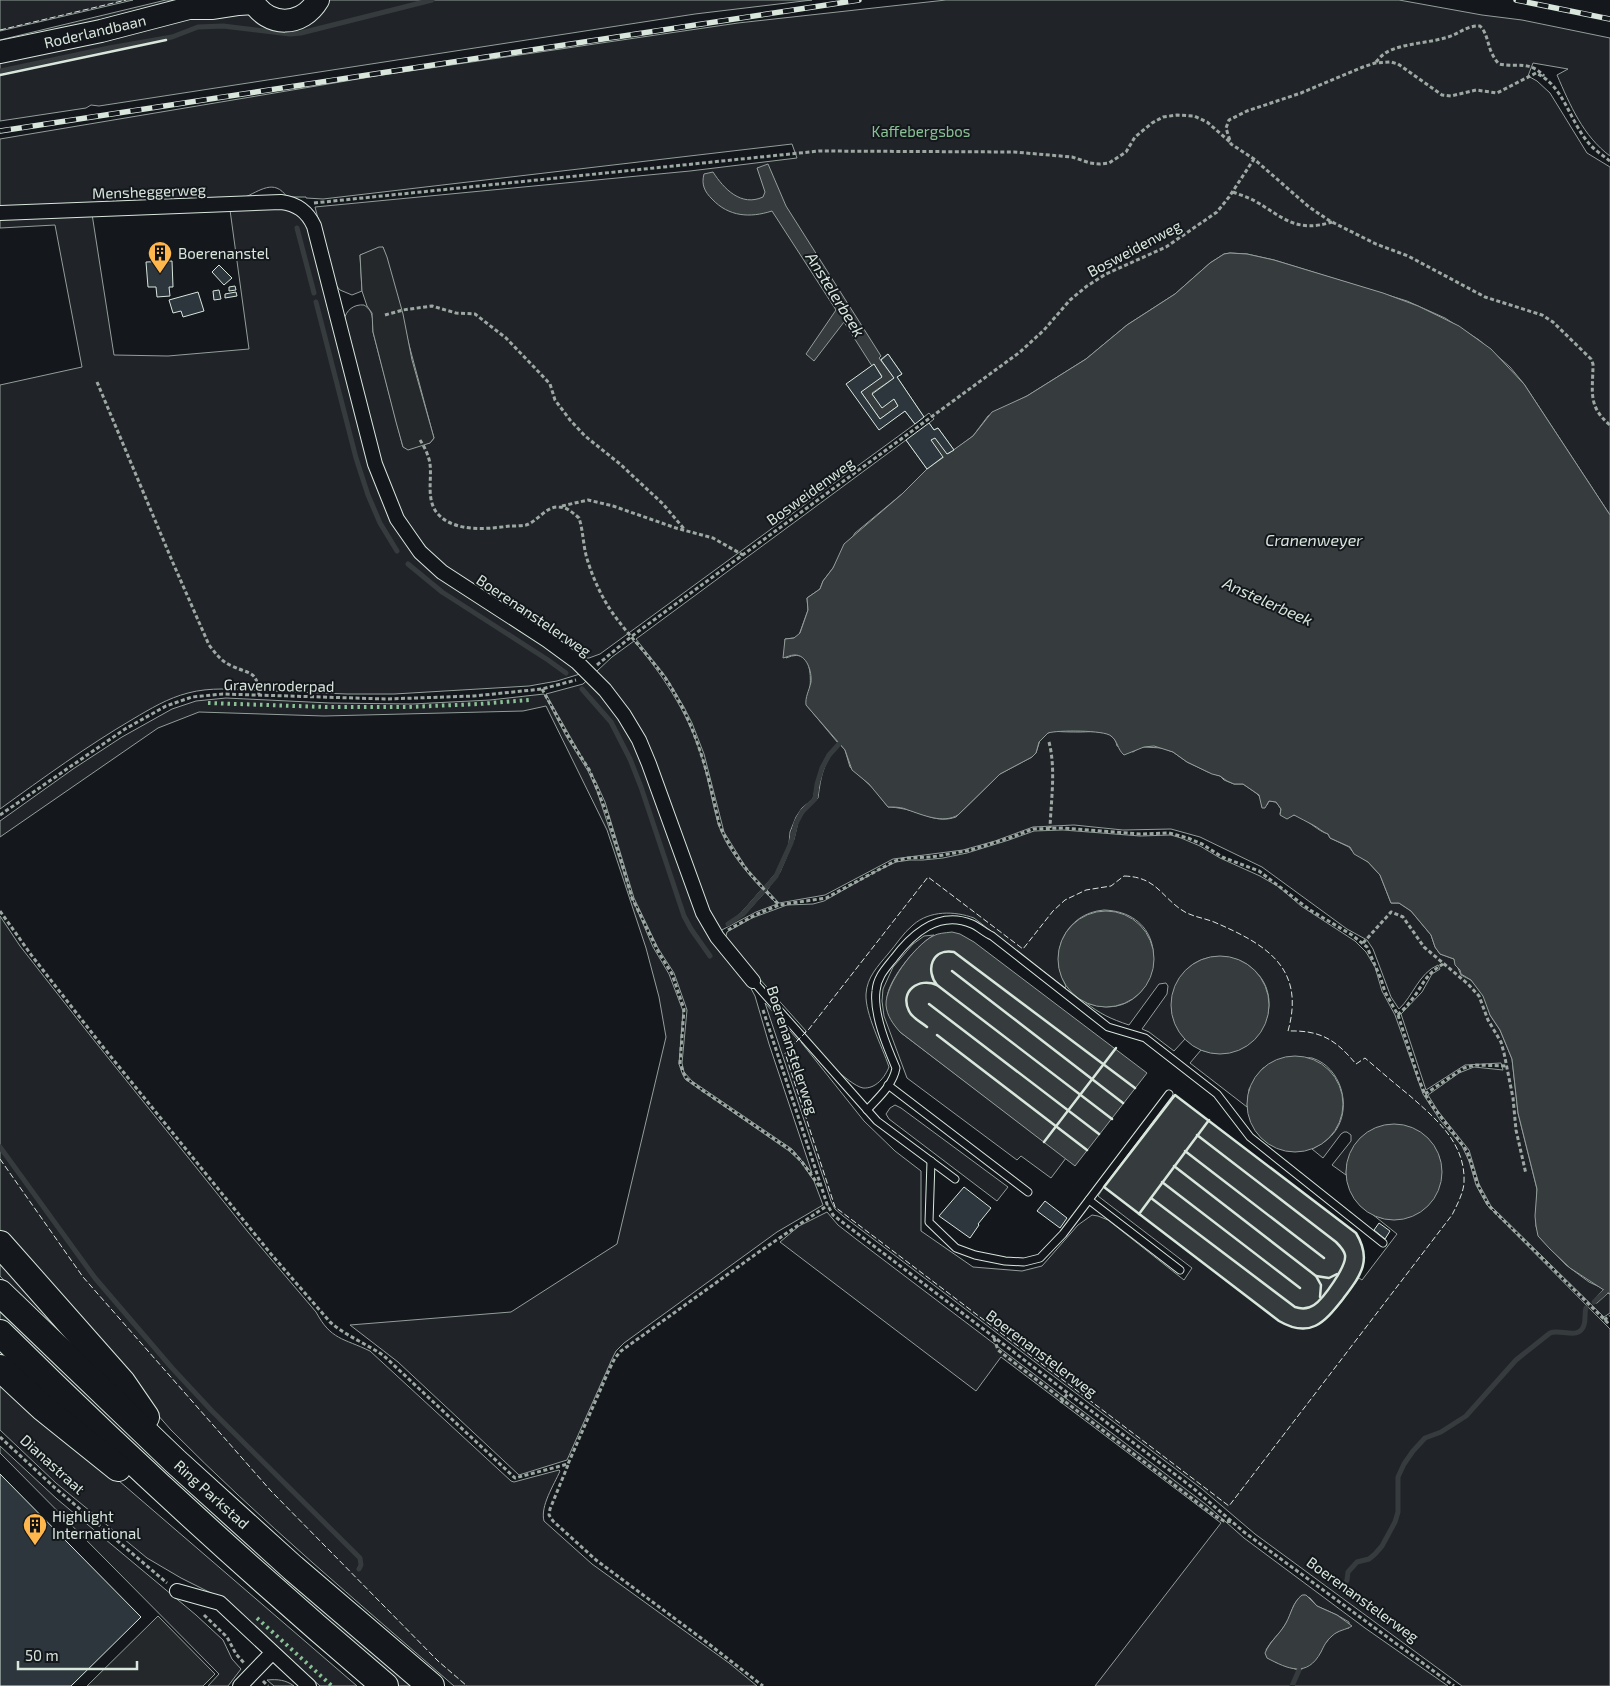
<svg xmlns="http://www.w3.org/2000/svg" width="1610" height="1686" font-family="'Exo 2',sans-serif">
<style>
.green{fill:#202428;stroke:#939e99;fill-rule:evenodd}
.parking{fill:#24282b;stroke:#939e99}
.water{fill:#363b3e;stroke:#939e99}
.lines{fill:none;stroke-linecap:round;stroke-linejoin:round}
.stream{stroke:#363b3e;stroke-width:5}
.building{fill:#2c363c;stroke:#d8e6dc}
.lane-casing{stroke:#d8e6dc;stroke-width:9}
.street-casing{stroke:#d8e6dc;stroke-width:16}
.primary-casing{stroke:#d8e6dc;stroke-width:24}
.highway-casing{stroke:#d8e6dc;stroke-width:28}
.path{stroke:#9da8a2;stroke-width:3;stroke-dasharray:4 2.5;stroke-linecap:butt}
.lane{stroke:#14181c;stroke-width:7}
.street{stroke:#14181c;stroke-width:14}
.primary{stroke:#14181c;stroke-width:22}
.highway{stroke:#14181c;stroke-width:26}
.rail-casing{stroke:#d8e6dc;stroke-width:5.5}
.rail{stroke:#14181c;stroke-width:4;stroke-dasharray:11;stroke-linecap:butt}
.hedge{stroke:#8ac095;stroke-width:4;stroke-dasharray:2.5 4;stroke-linecap:butt}
.fence{stroke:#d8e6dc;stroke-width:1;stroke-dasharray:6 2.5;stroke-linecap:butt}
.wall{stroke:#d8e6dc;stroke-width:2.5}
.labels{text-anchor:middle;dominant-baseline:central;stroke-width:4;stroke-linejoin:round;paint-order:stroke}
.street-label{font-size:15px;fill:#d8e6dc;stroke:#14181c}
.park-label{font-size:15px;fill:#8ac095;stroke:#14181c}
.poi-label{font-size:15px;fill:#d8e6dc;stroke:#14181c;text-anchor:start}
.water-label{font-size:16px;font-style:italic;fill:#d8e6dc;stroke:#14181c}
</style>
<rect width="100%" height="100%" fill="#14181c"/>
<g class="green">
<path d="M0,0H133L0,31Z"/>
<path d="M166,0H179L0,45V40Z"/>
<path d="M327,0H812L695,14L99,106L91,105L86,108L0,121V62L154,26L237,9L264,21Z"/>
<path d="M946,0H1399L1482,15L1522,20L1610,38V156C1583,136 1570,105 1557,75L1568,69L1533,63L1528,76L1537,81L1550,93L1587,153L1610,167V515L1524,384L1510,367L1479,340L1445,318L1407,301L1274,260L1247,254L1230,253L1224,254L1210,263L1175,294L1127,325L1086,359L1027,396L988,416L973,436L954,450L938,428L934,430L929,423L934,419L929,413L924,417L897,377L902,374L888,354L847,384L879,429L905,411L915,424L600,654L589,658H580L452,571L434,557L405,521L386,480L344,320C346,310 354,304 364,305C375,312 372,321 373,332L403,447L430,443L434,438L432,431L383,247L360,255L362,291L352,295L340,290L335,284L315,207L690,171L797,158L792,144L323,199L306,198V197H287C274,178 260,191 243,198L0,208V139L376,76L738,23Z"/>
<path d="M282,208C294,212 302,217 308,228L373,475L387,510L401,535L580,673V674L557,681L529,686L394,694H347L222,689C211,689 199,690 188,693C168,698 150,709 133,719C87,746 43,778 0,809V385L82,367L55,225L0,228V217L92,214L114,355L168,356L249,349L230,210Z"/>
<path d="M906,440L927,469L902,494L855,533L833,568L823,581L820,589L807,598L808,610L799,635L794,638L785,639L786,658C818,644 810,690 808,707L838,743C821,759 818,777 813,799L802,808L796,817L790,832L789,844L776,873L764,887L747,869L724,832L704,754L692,723L684,707L666,677L636,639Z"/>
<path d="M634,641C662,674 686,710 700,752C708,775 711,799 718,823C725,847 745,871 762,889L741,913L726,925L728,926L746,913L765,892L777,904L756,912L720,931L755,996L769,1044L812,1173L792,1149L692,1081L684,1072L682,1063L687,1010L674,973L658,948L634,898L605,802L596,782L546,694L583,684L612,657Z"/>
<path d="M544,694L566,736L588,771L597,791L632,898L653,947L669,974L683,1011L679,1064L682,1073L685,1079L692,1084L789,1151L801,1162L814,1181L823,1205L777,1232L624,1343L616,1351L612,1359L567,1460L519,1475L398,1362L350,1325L511,1312L617,1244L666,1037L659,997L646,948L607,830L546,706L523,711L324,716L199,712L158,728L0,837V821L73,769L122,737L172,709L196,701L226,698L330,703L412,704L490,700Z"/>
<path d="M1052,731C1062,732 1071,732 1080,732C1093,732 1114,728 1117,746L1133,752L1139,748L1144,747L1162,748L1173,752L1187,762L1208,772L1220,776L1224,780L1234,784H1243L1256,793L1261,798L1262,807L1267,805L1269,801L1276,802L1281,809L1280,814C1286,816 1295,814 1300,817C1310,822 1318,831 1328,834L1330,838L1349,847L1353,852L1368,862L1380,875L1391,903H1399L1411,911L1431,935L1435,947L1440,954L1454,959L1461,975L1471,980L1483,994L1487,1002L1490,1015L1500,1030L1512,1059L1518,1113L1537,1189L1536,1226L1540,1238L1566,1265L1589,1282L1604,1289L1594,1300L1595,1303H1597L1608,1293L1610,1294V1313L1604,1317L1491,1206L1479,1184L1469,1150L1438,1111L1428,1095L1459,1073L1474,1067L1503,1070L1501,1063L1465,1065L1426,1090L1401,1014L1422,992L1432,974L1440,969L1438,965C1419,973 1413,996 1399,1009L1391,997L1373,949L1367,940L1347,929L1262,867L1200,837L1171,829L1123,830L1074,825L1033,827L995,841L963,850L893,859L825,895L779,903L767,890L780,872L794,839L798,822L803,813L818,798C821,775 823,762 840,744L845,750L850,767L874,789L888,807C893,807 899,808 904,809C922,812 936,824 956,817L1000,774L1032,757L1036,753L1040,740L1048,733Z"/>
<path d="M1063,830L1140,836L1171,835L1181,838L1200,846L1220,858L1260,876L1279,887L1301,906L1355,941L1366,952L1375,967L1382,991L1395,1015L1423,1094L1440,1120L1462,1146L1469,1161L1476,1185L1487,1205L1610,1329V1686H1462L1255,1534L1202,1489L843,1216L835,1209L831,1201L765,1003L798,1040L806,1031L725,940L727,932L752,918L787,905L813,904L824,901L875,872L896,862L910,860H923L943,858L967,853L1009,840L1034,831ZM1104,910C1185,913 1158,1032 1085,1002C1100,1014 1111,1019 1129,1025L1159,984L1166,983L1168,986L1167,994L1142,1029L1149,1032L1174,1051L1185,1039C1176,1028 1171,1017 1172,1004C1172,997 1176,991 1178,986C1181,981 1182,976 1185,972C1199,953 1231,953 1248,965C1295,998 1256,1069 1201,1050L1190,1063L1247,1107L1249,1089L1263,1068C1273,1066 1305,1056 1312,1058C1341,1067 1352,1106 1336,1130C1330,1139 1322,1144 1312,1149L1323,1158L1341,1134L1344,1132H1347L1351,1135V1141L1332,1165L1346,1175L1347,1164L1439,1156L1441,1167V1179L1382,1218L1372,1214L1397,1234L1362,1280L1359,1278C1347,1293 1327,1329 1305,1328C1297,1328 1287,1323 1279,1321L1104,1187L1098,1196L1192,1268L1184,1280L1108,1220L1098,1216L1092,1215L1078,1225L1042,1266L1022,1271L973,1267L921,1231V1171L895,1151L864,1121L801,1042C816,1049 848,1085 863,1088C876,1089 885,1077 889,1067C882,1046 865,1014 866,994C867,977 878,966 888,954C896,945 903,933 913,925C930,910 955,911 974,918L1065,988L1066,986C1047,953 1066,913 1104,910Z"/>
<path d="M0,916L20,946L93,1039L248,1232L316,1312C331,1340 343,1338 370,1351L511,1481L514,1482L559,1470L560,1471C554,1485 540,1506 544,1521L592,1564L729,1663L757,1686H454C358,1602 260,1520 171,1430L0,1236Z"/>
<path d="M934,935C917,945 890,977 887,997L900,1032L1066,1158L1051,1178L1021,1156L1017,1160L907,1078L884,1016L882,1001L883,989L893,967L913,944L924,936Z"/>
<path d="M895,1105L901,1108L1008,1187L997,1201L889,1119L886,1114L890,1108Z"/>
<path d="M827,1212L838,1225L856,1239L1208,1506L1244,1538L1365,1628L1448,1686H1095L1221,1523L1001,1357L976,1391L780,1242L799,1226ZM1304,1595L1310,1598L1317,1606L1337,1615L1349,1622V1628L1343,1629L1333,1634L1324,1645L1320,1653L1301,1670H1298L1275,1662L1266,1650C1271,1640 1280,1634 1285,1625C1293,1613 1291,1602 1304,1595Z"/>
<path d="M0,1251L117,1383L28,1306L0,1276Z"/>
<path d="M0,1302L418,1686H397L320,1620L0,1322Z"/>
<path d="M0,1375L39,1412L357,1686H320L227,1601L181,1578L147,1558L56,1483L0,1430Z"/>
<path d="M0,1446L57,1499L196,1615L223,1640L232,1659L241,1669L228,1686H208L219,1674L0,1453Z"/>
<path d="M267,1680C278,1679 286,1680 294,1686H274Z"/>
</g>
<g class="parking">
<path d="M379,247H383L387,257L403,314L412,360L434,438L430,443L408,450L403,447L396,422L373,332L372,313L367,306L362,291L360,255Z"/>
<path d="M158,1616L215,1674L203,1686H87Z"/>
</g>
<g class="water">
<path d="M768,164L786,206L881,356L879,358L894,378L872,393L882,407L894,399L898,406L880,419L861,392L882,376L874,365L872,366L844,322L814,361L806,354L836,310L772,211C750,218 729,217 712,199C705,192 701,185 704,174L713,172C724,189 741,207 763,197L765,192L757,168Z"/>
<path d="M1230,253L1247,254L1274,260L1383,293L1418,306L1459,326L1491,349L1524,384L1610,515V1294L1570,1268L1550,1249L1538,1236L1536,1226L1535,1216L1537,1189L1518,1113L1512,1059L1500,1030L1490,1015L1483,996L1471,980L1461,974L1460,970L1455,965L1454,959L1440,954L1435,947L1431,935L1411,911L1399,903H1391L1380,875L1368,862L1354,854L1350,847L1330,838L1328,834C1322,832 1319,828 1313,825C1307,822 1300,818 1294,815L1287,819L1280,815L1281,809L1276,802L1269,801L1265,808H1262L1259,795L1243,784H1234L1227,781L1220,776L1212,774L1187,762L1173,752L1154,746L1144,747L1124,755C1117,749 1118,741 1111,736C1105,730 1057,730 1048,733L1039,742L1036,753L1032,757L1000,774L958,815C943,824 923,815 908,810C902,807 894,807 888,807L869,784L852,770L845,750L806,705C805,697 809,691 811,682C812,672 807,654 794,655C791,655 787,657 783,658L785,639L794,638L800,633L808,610L807,598L820,589L823,581L833,568L844,544L902,494L927,469L973,436L992,412L1027,396L1086,359L1127,325L1175,294L1210,263L1224,254Z"/>
<circle cx="1106" cy="959" r="48"/>
<path d="M952,932L960,934L974,942L1147,1073L1075,1166L900,1032C893,1024 887,1016 886,1005C885,985 915,945 933,936C938,933 945,933 952,932Z"/>
<circle cx="1220" cy="1005" r="49"/>
<circle cx="1295" cy="1104" r="48"/>
<path d="M1175,1095L1356,1233C1373,1261 1360,1276 1343,1299C1324,1323 1310,1339 1279,1321L1104,1187Z"/>
<circle cx="1394" cy="1172" r="48"/>
<path d="M1302,1595H1306L1317,1606L1337,1615L1352,1626C1346,1630 1338,1630 1332,1636C1326,1641 1324,1646 1321,1652C1307,1678 1288,1669 1267,1658L1265,1653C1270,1641 1280,1634 1286,1623C1291,1614 1293,1602 1302,1595Z"/>
</g>
<g class="lines">
<g class="stream">
<path d="M0,71L109,48L172,37L198,27L223,26L290,34L301,33L432,0"/>
<path d="M297,228L314,293"/>
<path d="M316,302L356,458L368,495L380,523L397,551"/>
<path d="M933,439L946,456L951,458"/>
<path d="M408,564L442,592L548,660L566,673"/>
<path d="M582,689L611,722L630,759L641,787L684,916L691,929L710,956"/>
<path d="M728,924L743,914L776,876L791,843L796,823L802,812L815,799L817,784L822,768L829,755L839,744"/>
<path d="M0,1147L95,1278L172,1368L212,1411L360,1558L361,1565L359,1569"/>
<path d="M1594,1302L1606,1291"/>
<path d="M1342,1590L1347,1580L1348,1572L1357,1562L1369,1559L1375,1554L1382,1546L1395,1522L1398,1512V1477L1404,1464L1413,1451L1425,1438L1441,1432L1466,1416L1516,1360L1550,1333C1560,1328 1579,1341 1584,1325C1586,1320 1584,1314 1586,1308"/>
<path d="M1292,1686L1299,1670"/>
</g>
</g>
<g class="building">
<path d="M172,261L173,287H169L170,296L157,297L156,287H148L146,262Z"/>
<path d="M219,265L232,278L224,285L212,272Z"/>
<path d="M235,286L236,290L229,291V287Z"/>
<path d="M219,290L221,299L214,300L213,291Z"/>
<path d="M198,292L204,311L183,317L181,311L173,313L169,300Z"/>
<path d="M236,292L237,296L225,298V294Z"/>
<path d="M888,354L902,374L897,377L924,417L915,424L905,411L879,430L846,384L874,364L882,377L861,392L880,419L898,406L894,399L882,408L872,394L894,378L881,360Z"/>
<path d="M929,423L934,430L938,428L954,450L947,454L935,438L931,440L943,457L927,469L906,440Z"/>
<path d="M964,1187L991,1208L978,1224L979,1225L970,1238L939,1216Z"/>
<path d="M1045,1201L1067,1218L1060,1228L1037,1211Z"/>
<path d="M1379,1223L1390,1231L1385,1239L1374,1230Z"/>
<path d="M0,1474L141,1617L71,1686H0Z"/>
</g>
<g class="lines">
<g class="lane-casing">
<g id="lane">
<path d="M753,981L877,1121L955,1179"/>
<path d="M888,1085L1028,1192"/>
<path d="M867,1110C878,1098 893,1085 896,1068C887,1047 873,1014 876,991C877,977 886,968 894,958C913,933 939,910 972,924C979,927 985,933 992,936L1108,1027L1145,1038L1217,1094L1250,1137L1383,1243"/>
<path d="M931,1161L929,1222L956,1248L975,1255L1005,1261L1024,1262L1040,1258L1063,1234L1169,1094"/>
<path d="M1089,1200L1180,1270"/>
</g>
</g>
<g class="street-casing">
<g id="street">
<path d="M0,213L281,202C297,204 307,211 314,226L375,464L397,519L420,552L442,572L547,640L577,662L605,690L624,715L639,740L649,764L703,913L717,937L753,981"/>
<path d="M177,1591L220,1603L309,1686"/>
<path d="M240,1686L272,1653"/>
</g>
</g>
<g class="primary-casing">
<g id="primary">
<path d="M252,0C268,28 302,27 318,0"/>
<path d="M0,52L101,31L189,8H213L239,4L254,3"/>
</g>
</g>
<g class="highway-casing">
<g id="highway">
<path d="M0,1244L122,1382L146,1417"/>
<path d="M0,1293L175,1461L293,1568L431,1686"/>
<path d="M0,1333C124,1456 252,1573 385,1686"/>
<path d="M0,1368L42,1407L118,1468"/>
</g>
</g>
<g class="path">
<path d="M1376,62C1380,57 1384,53 1391,50C1408,43 1429,43 1448,37C1459,34 1467,25 1480,26C1490,36 1486,50 1499,64C1517,68 1529,60 1544,76"/>
<path d="M1610,161C1602,155 1593,149 1587,141C1569,119 1563,85 1536,73L1497,93L1476,90L1451,96L1442,95L1398,64L1391,62L1375,63L1363,67L1301,93L1247,111L1229,120L1226,128L1231,144L1254,159L1309,207L1330,221L1376,244L1408,256L1485,297L1542,315L1553,322L1591,359L1593,364C1593,391 1587,406 1610,425"/>
<path d="M1233,192C1240,195 1248,197 1255,201C1284,218 1296,233 1332,222"/>
<path d="M314,203L819,151L1014,152L1072,157L1090,163L1100,164L1109,163L1126,152L1135,137L1152,123L1163,117L1177,115L1194,116L1207,122L1230,142"/>
<path d="M385,315L403,310L432,306L456,313L475,314L506,338L534,367L550,384L555,400L570,420L585,436L620,464L663,504L685,530"/>
<path d="M97,382L173,563L209,645C216,654 222,662 232,666C251,675 257,670 259,695"/>
<path d="M420,440C424,446 429,456 430,464C432,480 426,499 437,513C454,533 488,529 510,526C515,526 521,526 526,525C538,521 546,506 559,507C567,507 573,513 579,518C583,530 583,543 586,555C590,570 597,587 605,601C621,629 647,652 666,679C695,723 708,772 719,824C734,858 754,879 779,905"/>
<path d="M562,506L588,500L613,506L676,528L713,538L743,555"/>
<path d="M597,665L632,636L1020,352L1044,330L1070,300L1087,286L1106,274L1166,247L1217,212L1229,197L1254,159"/>
<path d="M542,689L569,738L590,771L608,817L632,898L659,953L672,974L684,1009L680,1063L684,1074L687,1079L702,1090L792,1151L802,1162L820,1187"/>
<path d="M1049,742C1056,769 1051,800 1050,828"/>
<path d="M0,815L125,729L166,706L192,697L223,694L386,699L474,696L542,689L576,680"/>
<path d="M0,911L32,956L103,1047L271,1254L330,1322C346,1336 367,1344 384,1356L515,1478L568,1464L609,1370L615,1358L621,1351L756,1254L828,1205"/>
<path d="M728,930L755,915L779,905L826,898L895,861L908,858L932,857L971,850L1012,837L1033,829L1063,828L1140,834L1169,833L1188,838L1202,844L1222,857L1259,871L1310,910L1352,935L1367,947L1381,979L1385,992L1398,1015L1419,1080L1425,1094L1431,1104L1467,1151L1479,1188L1489,1206L1610,1325"/>
<path d="M1363,943L1391,912L1403,917L1424,947L1468,984L1479,996L1488,1020L1501,1042L1504,1053L1513,1098L1516,1130L1526,1174"/>
<path d="M763,1010L827,1204L833,1215L1193,1488L1244,1532L1454,1686"/>
<path d="M1398,1015C1401,1011 1406,1008 1409,1003C1423,987 1423,976 1443,964"/>
<path d="M1425,1094L1464,1068L1475,1065L1507,1066"/>
<path d="M1604,1320L1610,1316"/>
<path d="M994,1338L998,1350L1025,1371L1215,1516L1224,1521L1232,1522"/>
<path d="M1061,1403L1068,1393"/>
<path d="M0,1437L54,1487L167,1583"/>
<path d="M568,1465L550,1509L549,1515L553,1521L596,1560L705,1641L763,1686"/>
<path d="M204,1615L227,1637L236,1654L244,1663"/>
<path d="M263,1681L268,1686"/>
</g>
<use href="#lane" class="lane"/>
<use href="#street" class="street"/>
<use href="#primary" class="primary"/>
<use href="#highway" class="highway"/>
<g class="rail-casing">
<g id="rail">
<path d="M1516,0L1610,19"/>
<path d="M0,131L859,0"/>
</g>
</g>
<use href="#rail" class="rail"/>
<g class="hedge">
<path d="M208,703L325,707H409L479,704L529,700"/>
<path d="M257,1618L332,1686"/>
</g>
<g class="fence">
<path d="M0,30L126,0"/>
<path d="M1124,876C1158,877 1161,898 1185,912C1194,917 1204,918 1214,922C1265,944 1306,967 1288,1031C1321,1030 1336,1040 1356,1064L1365,1058C1379,1070 1394,1083 1409,1095C1436,1119 1466,1143 1464,1183C1463,1194 1457,1205 1452,1215L1229,1506L835,1207L785,1053L809,1029L928,877L1023,949L1053,911L1065,900L1086,890L1111,886Z"/>
<path d="M0,1159L83,1277L271,1491L438,1661L467,1686"/>
</g>
<g class="wall">
<path d="M0,75L166,40"/>
<path d="M952,971L1123,1103"/>
<path d="M937,985L1112,1119"/>
<path d="M929,1004L1099,1134"/>
<path d="M927,1027C921,1022 912,1018 909,1011C899,991 919,977 937,985C925,970 932,948 954,952L1135,1088"/>
<path d="M937,1035L1087,1150"/>
<path d="M1175,1095L1356,1233C1373,1261 1360,1276 1343,1299C1324,1323 1310,1339 1279,1321L1104,1187Z"/>
<path d="M1044,1142L1116,1048"/>
<path d="M1185,1151L1324,1258"/>
<path d="M1174,1166L1316,1276L1321,1285L1320,1297"/>
<path d="M1162,1182L1300,1288"/>
<path d="M1151,1198L1295,1307C1301,1309 1308,1309 1314,1305C1323,1299 1347,1266 1345,1255C1344,1250 1340,1246 1336,1242L1197,1135"/>
<path d="M1139,1214L1209,1120"/>
<path d="M1316,1276L1329,1278L1337,1274"/>
</g>
</g>
<defs>
<g id="building-pin" transform="scale(1.25)"><path d="M0 17L-7.5 6A9.5 9.5 0 1 1 7.5 6Z" fill="#ffb74d" stroke="#14181c"/><path d="M-4-6H4V6H1V3H-1V6H-4ZM-2.5-4.3h1.7v1.8h-1.7ZM.8-4.3h1.7v1.8H.8ZM-2.5-1h1.7V.8h-1.7ZM.8-1h1.7V.8H.8Z" fill="#111"/></g>
</defs>
<g fill-rule="evenodd">
<use href="#building-pin" x="160" y="253"/>
<use href="#building-pin" x="35" y="1525"/>
</g>
<g class="labels">
<g class="street-label">
<text transform="translate(95 31) rotate(-13)">Roderlandbaan</text>
<text transform="translate(149 191) rotate(-2)">Mensheggerweg</text>
<text transform="translate(1134 248) rotate(-28)">Bosweidenweg</text>
<text transform="translate(810 491) rotate(-36)">Bosweidenweg</text>
<text transform="translate(534 615) rotate(34)">Boerenanstelerweg</text>
<text transform="translate(279 685) rotate(1)">Gravenroderpad</text>
<text transform="translate(793 1050) rotate(72)">Boerenanstelerweg</text>
<text transform="translate(1042 1353) rotate(37)">Boerenanstelerweg</text>
<text transform="translate(53 1464) rotate(42)">Dianastraat</text>
<text transform="translate(212 1494) rotate(42)">Ring Parkstad</text>
<text transform="translate(1363 1599) rotate(36)">Boerenanstelerweg</text>
</g>
<g class="park-label">
<text x="921" y="131">Kaffebergsbos</text>
</g>
<g class="poi-label">
<text x="178" y="253">Boerenanstel</text>
<text x="52" y="1516">Highlight<tspan x="52" dy="17">International</tspan></text>
</g>
<g class="water-label">
<text transform="translate(836 294) rotate(58)">Anstelerbeek</text>
<text x="1314" y="539">Cranenweyer</text>
<text transform="translate(1268 601) rotate(24)">Anstelerbeek</text>
</g>
</g>
<path d="M18 1661v8h119v-8" fill="none" stroke="#d8e6dc" stroke-width="2.5"/>
<text x="25" y="1661" font-size="15" fill="#d8e6dc" stroke="#14181c" stroke-width="4" paint-order="stroke">50 m</text>
</svg>
